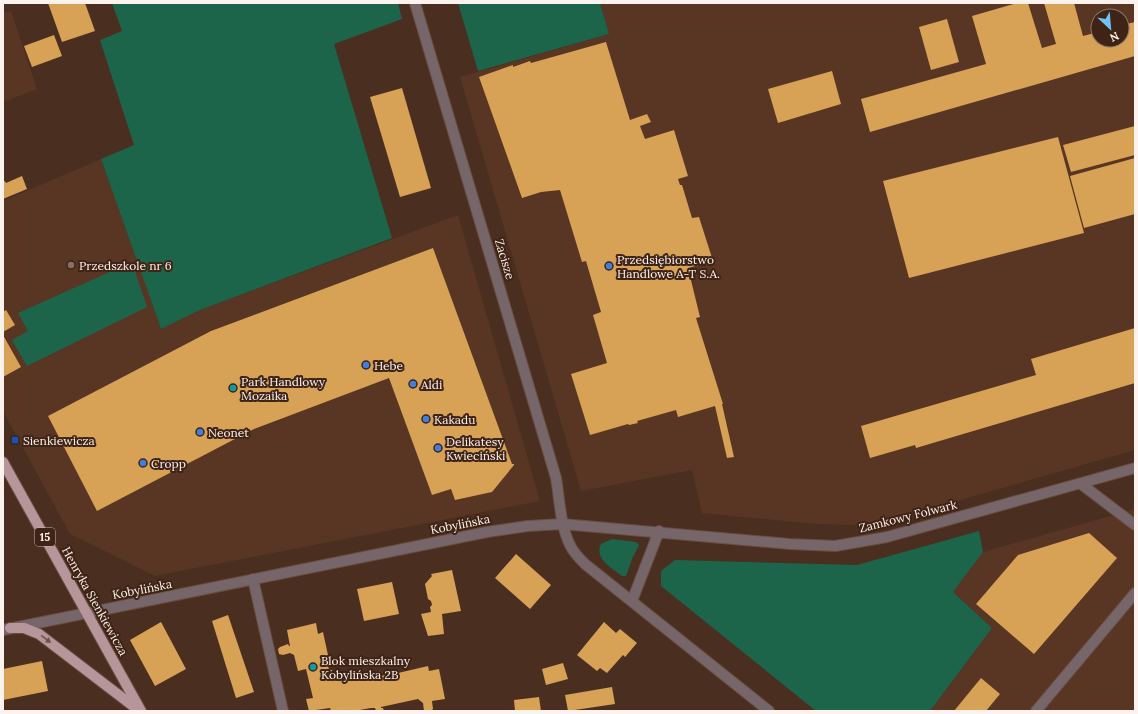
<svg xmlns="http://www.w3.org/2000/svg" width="1138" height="714" font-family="Lora,serif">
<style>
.built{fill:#583623;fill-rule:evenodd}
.green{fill:#1c654a}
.building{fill:#d7a156}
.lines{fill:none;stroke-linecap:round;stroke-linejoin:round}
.minor-casing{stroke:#674d41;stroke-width:12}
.major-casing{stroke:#674d41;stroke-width:12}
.minor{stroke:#776669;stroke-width:10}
.major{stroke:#b6959b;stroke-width:10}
.oneway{fill:#6f514b}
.education-dot{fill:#8d6e63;stroke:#3f2416;stroke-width:1.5}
.shop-dot{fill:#3f7fe0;stroke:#3f2416;stroke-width:1.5}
.culture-dot{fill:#0f9aa8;stroke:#3f2416;stroke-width:1.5}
.transit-dot{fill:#1a4fb4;stroke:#3f2416;stroke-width:1.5}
.labels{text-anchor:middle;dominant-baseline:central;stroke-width:4;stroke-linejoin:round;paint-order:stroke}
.shield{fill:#3f2416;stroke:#c4b4ac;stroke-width:1}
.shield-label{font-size:11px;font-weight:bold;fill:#fdf2ed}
.street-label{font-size:12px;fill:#fdf2ed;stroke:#3f2416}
.poi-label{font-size:12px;fill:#fdf2ed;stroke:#3f2416;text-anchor:start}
</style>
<rect width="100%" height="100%" fill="#4a2e20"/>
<g class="built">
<path d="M600,3H1135V450L887,521L855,525L818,524L702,513L692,470L581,491L460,77L609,34ZM1098,16H1122V40H1098Z"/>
<path d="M11,11L37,89L3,102V13Z"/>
<path d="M101,159L161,329L200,310L458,215L540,501L155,576L70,534L3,411V201Z"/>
<path d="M1135,509V711H930L992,628L953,592L983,552Z"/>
</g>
<g class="green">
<path d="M112,3H398L402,19L334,44L392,238L200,310L161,329L101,159L134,145L100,40L122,31Z"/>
<path d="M458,3H600L609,34L478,71Z"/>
<path d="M132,262L147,307L27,366L12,340L28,331L18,313Z"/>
<path d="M979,531L983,552L953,592L992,628L930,711H816L661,586V571L675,560L857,565Z"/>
<path d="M612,539L636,542L639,545L632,559L626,576H622C612,568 594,559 601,544Z"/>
</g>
<g class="building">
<path d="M48,3H85L95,31L62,42Z"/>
<path d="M1017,3H1028L1042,48L1056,44L1044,3H1074L1083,36L1098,32V40H1122V25L1135,22V56L870,132L861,99L986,64L972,16Z"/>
<path d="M947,19L959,62L931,70L919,27Z"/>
<path d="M54,35L62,56L32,67L24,46Z"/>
<path d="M606,42L630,120L647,114L651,122L640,126L645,139L674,130L688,176L678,179L680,185H682L692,218L699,217L713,261L688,268L700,317L696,318L723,404H722L734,457L727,458L715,406L678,417L676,410L637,421L638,423L629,425L628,424L590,435L571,374L607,363L593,315L601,312L586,261L582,262L560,190L541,192L522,198L479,77L513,65V67L530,61L531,63Z"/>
<path d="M832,71L841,104L778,123L768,89Z"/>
<path d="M402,88L431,188L400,197L370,97Z"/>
<path d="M1135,126V155L1071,172L1063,145Z"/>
<path d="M1058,137L1084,233L909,278L883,181Z"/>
<path d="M1135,158V214L1084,228L1070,176Z"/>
<path d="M22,176L27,189L3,199V182L5,181L6,183Z"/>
<path d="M433,248L512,464H514V465L492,492L455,500L451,489L432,495L389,378L254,429L97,511L48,416L211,331Z"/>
<path d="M6,310L15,325L3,332V312Z"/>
<path d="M1135,328V383L916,448L915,445L870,458L861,426L1036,375L1031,359Z"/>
<path d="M3,335L21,367L3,377Z"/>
<path d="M1089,533L1117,558L1034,654L976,604L1018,555Z"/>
<path d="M516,554L551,585L530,609L495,578Z"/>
<path d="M452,570L461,611L442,614L444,634L428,636L421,614L431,612L430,607L432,605L431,601L428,599L425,584L432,576L431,574Z"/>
<path d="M392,582L399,614L364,621L357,589Z"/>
<path d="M228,615L254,692L236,698L212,621Z"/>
<path d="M161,622L186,669L155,686L130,640Z"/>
<path d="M604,622L616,633L620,629L637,643L625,657L623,655L607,673L600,668L597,671L577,655Z"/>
<path d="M316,623L318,634L323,632L328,655L326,656L329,670H332L334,681L342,679V682L358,679L357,676L380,671L381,676L391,674L392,679L399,678L398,673L428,666L429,671L439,669L445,699L432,701L433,709L431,711H424L423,703L418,699L381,707V708H383L384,711H376L375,708H371L354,711H331L330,708L309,711L306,699L313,698L306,669L298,671L294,655L290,653L283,655L279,654L278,649L280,647L288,644L289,646H290L287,630Z"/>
<path d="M42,661L48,691L3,700V669Z"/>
<path d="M563,663L568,679L546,685L542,669Z"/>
<path d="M981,678L1000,694L986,711H954Z"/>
<path d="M612,687L615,704L568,711L565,695Z"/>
<path d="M539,697L541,711H515L514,700Z"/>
</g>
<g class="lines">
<g class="minor-casing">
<g id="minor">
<path d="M415,3L556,478C560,501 560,526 571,547C574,553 580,559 585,564L769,711"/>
<path d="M1081,484L1135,525"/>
<path d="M253,579L283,711"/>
<path d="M632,601L659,531"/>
<path d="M3,630L487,532L528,526L562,524L790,544L835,546L887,537L1135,468"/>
<path d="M1036,711L1135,593"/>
</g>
</g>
<g class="major-casing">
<g id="major">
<path d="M3,462L141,711"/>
<path d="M10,628H24L39,634L137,709"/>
</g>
</g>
<use href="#minor" class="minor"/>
<use href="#major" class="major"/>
</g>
<defs><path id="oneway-solid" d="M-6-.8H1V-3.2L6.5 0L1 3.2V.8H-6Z"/></defs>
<use class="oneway" href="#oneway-solid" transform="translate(46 639) rotate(37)"/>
<circle class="education-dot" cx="71" cy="265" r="4"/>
<g class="shop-dot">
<circle cx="609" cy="266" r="4"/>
<circle cx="366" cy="365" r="4"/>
<circle cx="413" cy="384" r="4"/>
<circle cx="426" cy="419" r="4"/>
<circle cx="200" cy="432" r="4"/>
<circle cx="438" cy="448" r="4"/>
<circle cx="143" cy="463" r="4"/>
</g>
<g class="culture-dot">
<circle cx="233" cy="388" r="4"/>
<circle cx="313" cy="667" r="4"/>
</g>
<rect class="transit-dot" x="11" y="436" width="8" height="8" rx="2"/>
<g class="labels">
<rect class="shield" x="35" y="528" width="20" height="18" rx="3"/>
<g class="shield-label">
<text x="45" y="537">15</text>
</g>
<g class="street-label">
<text transform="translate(505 259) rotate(73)">Zacisze</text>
<text transform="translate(908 516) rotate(-14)">Zamkowy Folwark</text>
<text transform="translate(460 524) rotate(-11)">Kobylińska</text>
<text transform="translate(142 589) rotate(-11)">Kobylińska</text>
<text transform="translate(95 601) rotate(61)">Henryka Sienkiewicza</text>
</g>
<g class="poi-label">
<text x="617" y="259">Przedsiębiorstwo<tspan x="617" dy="14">Handlowe A-T S.A.</tspan></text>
<text x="79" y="265">Przedszkole nr 6</text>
<text x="374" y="365">Hebe</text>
<text x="241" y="381">Park Handlowy<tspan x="241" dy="14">Mozaika</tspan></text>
<text x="421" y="384">Aldi</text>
<text x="434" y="419">Kakadu</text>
<text x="208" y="432">Neonet</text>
<text x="23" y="440">Sienkiewicza</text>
<text x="446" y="441">Delikatesy<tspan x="446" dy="14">Kwieciński</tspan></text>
<text x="151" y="463">Cropp</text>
<text x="321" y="660">Blok mieszkalny<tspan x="321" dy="14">Kobylińska 2B</tspan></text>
</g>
</g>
<rect width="1138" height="714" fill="none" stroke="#fdf2ed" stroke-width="8"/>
<g transform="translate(1110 28) rotate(154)"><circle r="19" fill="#3f2416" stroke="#8b766c"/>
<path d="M0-3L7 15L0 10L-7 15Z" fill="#70c1f4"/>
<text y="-6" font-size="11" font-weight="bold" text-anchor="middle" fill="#fdf2ed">N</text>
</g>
</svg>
